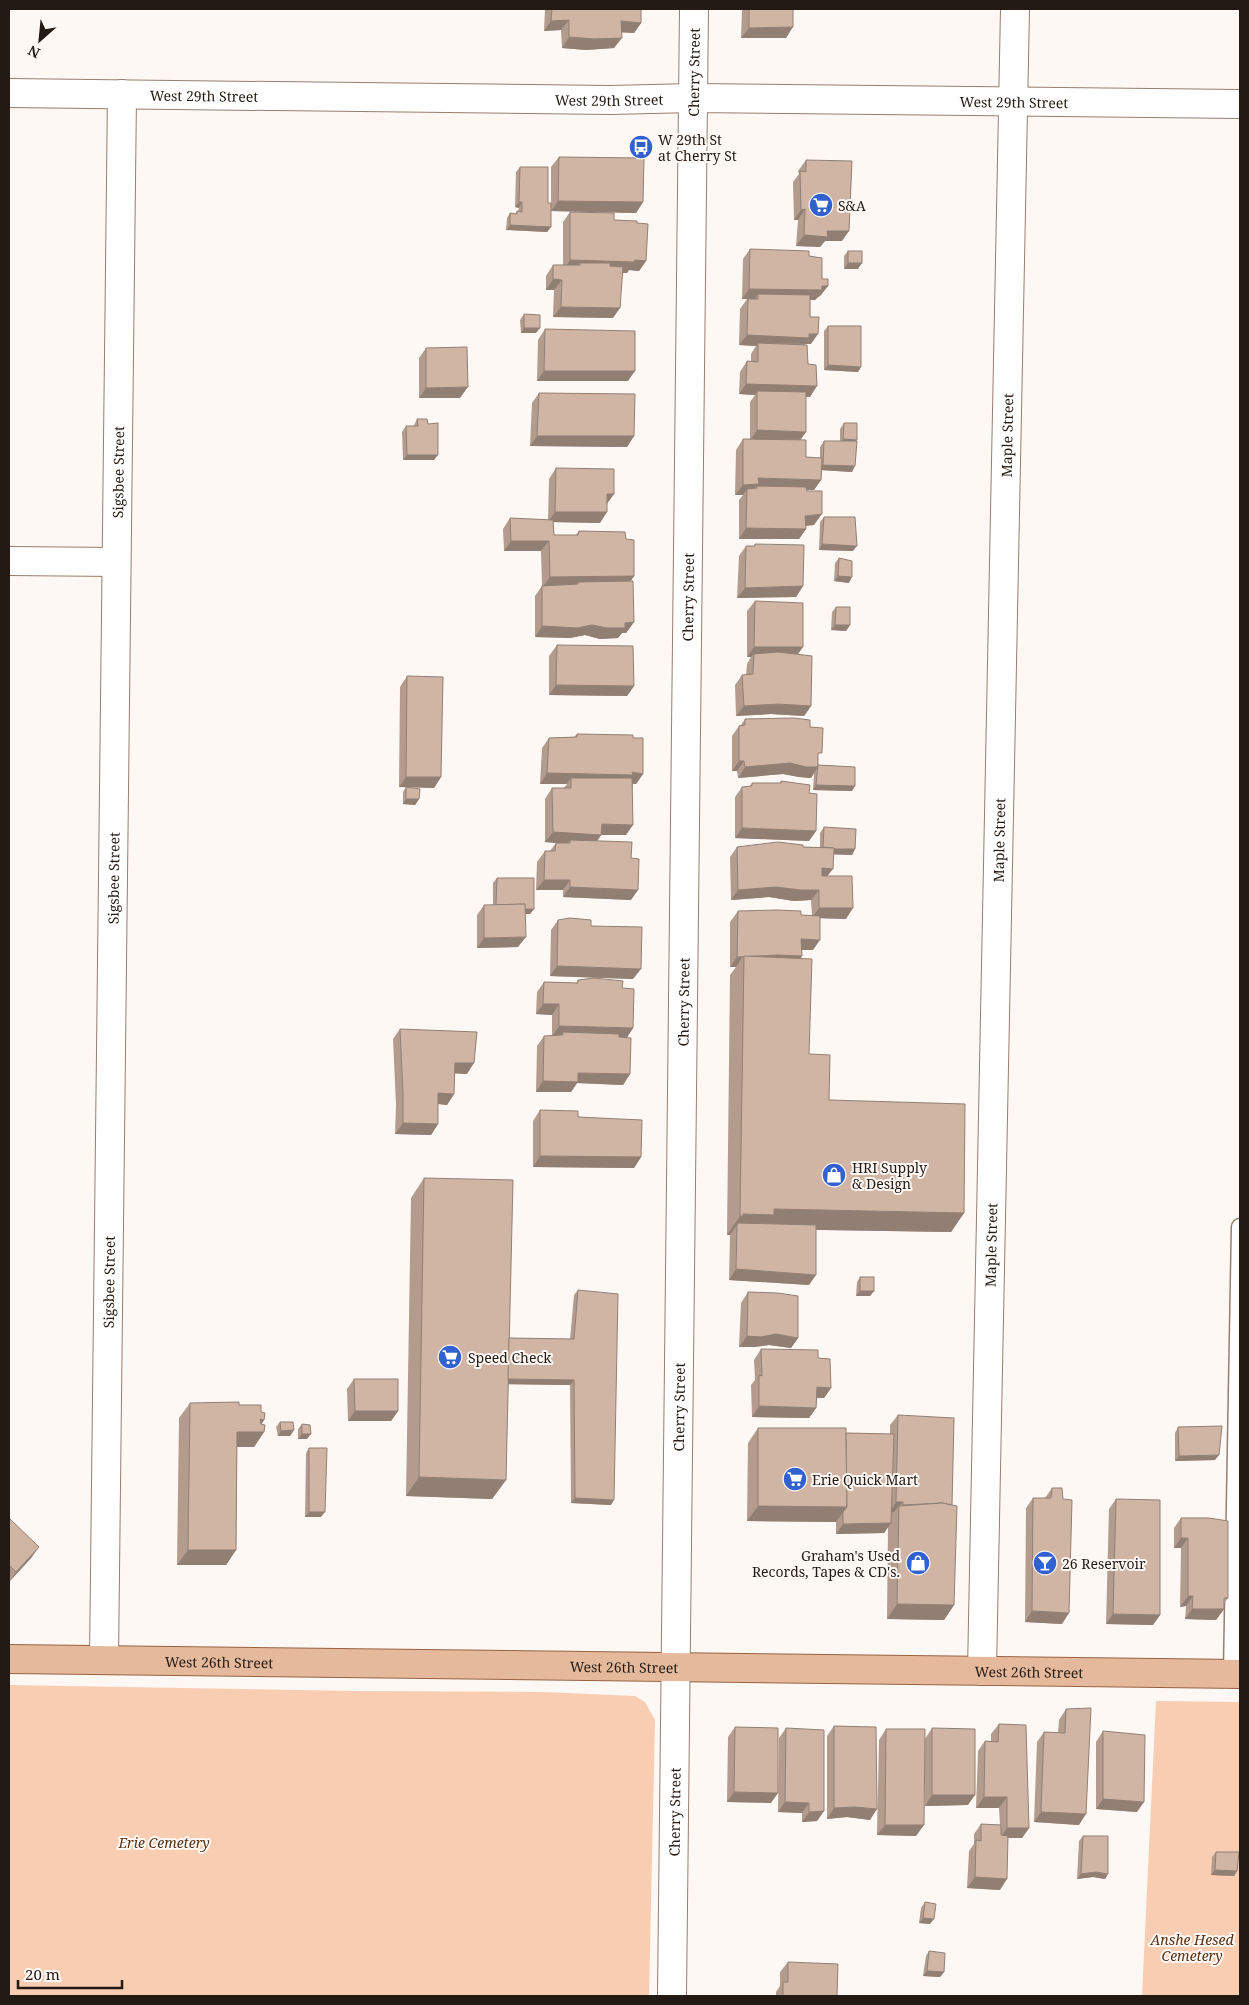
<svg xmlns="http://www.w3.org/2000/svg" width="1249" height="2005" font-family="'Noto Serif',serif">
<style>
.green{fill:#f8cdb2}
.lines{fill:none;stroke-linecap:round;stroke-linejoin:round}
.service-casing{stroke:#977e6e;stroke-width:19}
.minor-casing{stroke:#977e6e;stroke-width:30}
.tertiary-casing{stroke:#977e6e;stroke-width:30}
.primary-casing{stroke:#966342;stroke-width:30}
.service{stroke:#fff;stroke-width:16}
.minor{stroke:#fff;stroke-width:28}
.tertiary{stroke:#fff;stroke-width:28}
.primary{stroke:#e5b99c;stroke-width:28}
.wall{fill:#b39c8e}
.shaded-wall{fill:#927f74}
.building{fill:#d0b5a5;stroke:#927f74}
.labels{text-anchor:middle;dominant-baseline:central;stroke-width:4;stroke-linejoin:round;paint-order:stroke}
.street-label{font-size:14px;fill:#241a14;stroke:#fef8f4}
.poi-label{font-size:14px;fill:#241a14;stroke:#fef8f4;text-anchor:start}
.park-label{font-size:14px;font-style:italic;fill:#572f11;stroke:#fef8f4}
</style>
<rect width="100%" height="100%" fill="#fef8f4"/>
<g class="green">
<path d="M9,1685L354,1691L543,1692L635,1696L645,1702L655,1720L649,1996H9Z"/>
<path d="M1156,1701L1240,1702V1996H1142Z"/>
</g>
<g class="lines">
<g class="service-casing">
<path id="service" d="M1232,1674L1240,1227"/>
</g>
<g class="minor-casing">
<g id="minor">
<path d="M9,561L116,562"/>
<path id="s1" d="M104,1660L122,94"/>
<path id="s2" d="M982,1671L1015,9"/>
</g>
</g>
<g class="tertiary-casing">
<g id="tertiary">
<path id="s3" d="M9,93L610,100L693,98L1240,104"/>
<path id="s4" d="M672,1996L694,9"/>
</g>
</g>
<g class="primary-casing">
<g id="primary">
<path id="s5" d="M9,1659L1240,1674"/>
</g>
</g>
<use href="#service" class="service"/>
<use href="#minor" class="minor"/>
<use href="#tertiary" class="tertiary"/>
<use href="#primary" class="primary"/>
</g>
<g class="wall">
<path d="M545,9H641V23L634,33L621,32L614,48L586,50L562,48L561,30L544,31Z"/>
<path d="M742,9H793L786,38H741Z"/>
<path d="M559,157L643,202L636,213L551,211V227L547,232L506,230L507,218L510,213L515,214L517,211H518L519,208L515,207L516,172L520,167L548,203H551V167Z"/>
<path d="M806,160L842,241H825L820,247L796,246L798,220H794L793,182L799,174L798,171Z"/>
<path d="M570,212L614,220L637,223L646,261L639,271L629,270L627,273H622L613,318L553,317L554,290H546V276L553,265H563V222Z"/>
<path d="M750,249L809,256L822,279L828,286L820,296L818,297L815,300H810L811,344H805L808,364L810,397H806L800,440L806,457L820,458V447L824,441H840V429L844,423L857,440L856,441L852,472L822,470L821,480L814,490H806L814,525L806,526V529L799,539H739V500L743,495H735L736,450L743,439H750V402L755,395L739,394L740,372L747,361L751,362V354L756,346L739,345L740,309L747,299H742L743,259Z"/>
<path d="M848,251L858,269H844V256Z"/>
<path d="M524,314L536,333H521L520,320Z"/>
<path d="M828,326L858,372L824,370V331Z"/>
<path d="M545,329L628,381H537L538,340Z"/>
<path d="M426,348L460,398H419V358Z"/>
<path d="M539,393L634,436L627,447L530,446L532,403Z"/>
<path d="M417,419L428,424L434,460H403L402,432L406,426H414V425Z"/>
<path d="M556,468L607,504L600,523L553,522L554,535H576L579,531L626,539L634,576L630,581L634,622L626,633H622L618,638L600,639L585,635L570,638L535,637V596L542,586L541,551H504L503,529L510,518L548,520L549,479Z"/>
<path d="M824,517L853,551L819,550L820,522Z"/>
<path d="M755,544L803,586L796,597L737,598L739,556L746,546H754Z"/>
<path d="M839,558L849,583L834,581L835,563Z"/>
<path d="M755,601L798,654L811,706L804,716L771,714L736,716L735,685L742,675H746L747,664L751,657H747V611Z"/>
<path d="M836,607L850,625L846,631L831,630L832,612Z"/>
<path d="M557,645L634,686L627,696L549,695V656Z"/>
<path d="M407,676L441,777L434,788L408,787L419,799L415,805L403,804V792L406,787H399L400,687Z"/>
<path d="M745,719L810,727L818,758V765L852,791L813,790L814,773L811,778L799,777L783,774L738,778L737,771H732V736L739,726L741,725Z"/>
<path d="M577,734L633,738L643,774L636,784H633L626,835H601L597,841L631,858V900L563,897V890H536L537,862L545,851H550L556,843H559L545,842V799L552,788H564L567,784H540L542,748L549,738L574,737Z"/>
<path d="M781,781L809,793L816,831L809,841L735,838V797L742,787L750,786L752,783H780Z"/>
<path d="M824,827L855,849L852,855L833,854L827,876L846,919L820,918L813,950H802V956L800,959L809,1054L829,1100L964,1213L951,1232L816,1230L809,1285L729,1280L730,1235H727L730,975L736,967H730V922L738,911L812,916L811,900L794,901L769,897L731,900L730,857L737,847H820V833Z"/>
<path d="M497,878L534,909L530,914H525L518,947L477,948V915L484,905H493V883Z"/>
<path d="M558,920L591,926L633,979L550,976L551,930Z"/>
<path d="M578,980L622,988L633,1028L627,1037L630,1074L623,1085L577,1083L571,1092H536L537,1046L544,1036H552V1015L536,1014L537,992L544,982L576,983Z"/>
<path d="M400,1029L467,1074L454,1073V1094L447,1105L438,1104V1124L431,1135L395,1134L396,1105L393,1039Z"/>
<path d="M540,1110L578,1117L641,1157L634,1168L533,1167V1121Z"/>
<path d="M424,1178L509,1338L570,1339L574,1295L578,1290L611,1505L571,1503L570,1385L508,1384L506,1480L492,1499L406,1496L411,1198Z"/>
<path d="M860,1277L874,1291L870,1296H856L857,1282Z"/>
<path d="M748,1292L798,1338L791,1348L769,1345L754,1347H739L741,1303Z"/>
<path d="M761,1349L818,1358L831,1388L824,1398H817L816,1408L809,1418L752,1417L751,1385L755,1380L754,1360Z"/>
<path d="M354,1379L398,1411L391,1421H348L347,1389Z"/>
<path d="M190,1403L261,1412L264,1420L261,1425L264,1432L254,1447H237L236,1550L226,1565H177L179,1418Z"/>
<path d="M898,1415L952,1505L954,1605L944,1620L887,1619L888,1527L884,1533L836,1534V1522L747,1521L748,1443L758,1428L846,1433L890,1434V1425Z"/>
<path d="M280,1422L294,1430L290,1436H278L276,1427Z"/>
<path d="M302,1424L307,1439H298V1429Z"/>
<path d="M1178,1427L1215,1460L1175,1461V1433Z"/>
<path d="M309,1448L321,1517H305L306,1453Z"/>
<path d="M1052,1488L1062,1624L1025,1622L1026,1508L1033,1498H1045Z"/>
<path d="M1116,1499L1160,1615L1153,1625L1106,1624L1109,1509Z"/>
<path d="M9,1518L32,1557L9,1582Z"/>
<path d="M1181,1518L1228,1598L1224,1604V1609L1216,1620L1185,1619L1186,1606L1180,1607L1181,1548H1174V1528Z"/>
<path d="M1066,1709L1079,1825L1034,1822L1037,1742L1044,1732L1058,1733L1059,1720Z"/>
<path d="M999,1724L1029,1828L1022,1838H1008L1000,1890L967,1888L969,1851L974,1844V1834L981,1824L1000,1825L999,1808H976L978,1751L985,1741H991V1734Z"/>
<path d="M834,1726L870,1820L847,1817L827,1819V1736Z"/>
<path d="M735,1727L771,1803L727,1802L728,1737Z"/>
<path d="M786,1728L824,1811L817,1821L802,1822V1813L778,1812L779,1738Z"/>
<path d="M932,1728L968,1805L925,1806V1739Z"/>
<path d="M886,1729L916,1836L877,1835L879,1740Z"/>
<path d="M1103,1731L1137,1812L1096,1809V1742Z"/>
<path d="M1083,1836L1105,1879L1093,1877L1077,1879L1079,1841Z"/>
<path d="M1216,1852L1237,1871L1234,1876L1211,1875L1212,1857Z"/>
<path d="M925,1902L930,1924L919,1923L921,1908Z"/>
<path d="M929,1951L944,1972L940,1977L923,1976L926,1956Z"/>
<path d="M788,1962L837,1996H776V1992L780,1986V1972Z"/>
</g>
<g class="shaded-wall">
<path d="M569,20L561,30L544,31L551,21Z"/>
<path d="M621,21L641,23L634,33L614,32Z"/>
<path d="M793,27L786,38H741L749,28Z"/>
<path d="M569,37L622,38L614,48L586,50L562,48Z"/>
<path d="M558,201L643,202L636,213L551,211Z"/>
<path d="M519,202H522L519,208L515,207Z"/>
<path d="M805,209L798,220H794L801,210Z"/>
<path d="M510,225L551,227L547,232L506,230Z"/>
<path d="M827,231H849L842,241H825L820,247L796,246L804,235Z"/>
<path d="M570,260H635L646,261L639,271L629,270L627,273L576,271L580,265V263L574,271H563Z"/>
<path d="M848,263H862L858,269H844Z"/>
<path d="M553,279L562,280L554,290H546Z"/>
<path d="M828,286L820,296L818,297L815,300H757L758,294L755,299H742L749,289Z"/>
<path d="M561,307L620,308L613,318L553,317Z"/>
<path d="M524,328H540L536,333H521Z"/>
<path d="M818,334L811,344L758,343L756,346L739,345L747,335Z"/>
<path d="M828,365L861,367L858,372L824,370Z"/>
<path d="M544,371H635L628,381H537Z"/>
<path d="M746,384L817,386L810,397L757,395V391L755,395L739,394Z"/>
<path d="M468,387L460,398H419L426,388Z"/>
<path d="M757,430L806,432L799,442L750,441Z"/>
<path d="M537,436H634L627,447L530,446Z"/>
<path d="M843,439L857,440L853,445L840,444Z"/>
<path d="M407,455H438L434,460H403Z"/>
<path d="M823,465L855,466L852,472L819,470Z"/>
<path d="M758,478L821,480L814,490L756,489V486L750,495L747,489L743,495H735L743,485Z"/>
<path d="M607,494H614L607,504Z"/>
<path d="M555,512H607L600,523L548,522Z"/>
<path d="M822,514L814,525L798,526L805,516Z"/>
<path d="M746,528L806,529L799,539H739Z"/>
<path d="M511,541H549L541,551H504Z"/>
<path d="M822,544L857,546L853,551L819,550Z"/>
<path d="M634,576L627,587L578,584V582L574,587L542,588L550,577Z"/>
<path d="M838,576L852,577L849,583L834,581Z"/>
<path d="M803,586L796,597L737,598L745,588Z"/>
<path d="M634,622L626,633H622L618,638L600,639L585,635L570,638L535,637L542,626L592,625Z"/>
<path d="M835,625H850L846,631L831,630Z"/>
<path d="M754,647H803L796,657L754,654L751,657H747Z"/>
<path d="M556,685L634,686L627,696L549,695Z"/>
<path d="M778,704L811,706L804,716L771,714L736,716L744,706Z"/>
<path d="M739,761H744L737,771H732Z"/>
<path d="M790,763L818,767L811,778L799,777L783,774L738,778L745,767Z"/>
<path d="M632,772L643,774L636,784L571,778L567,784H540L547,773Z"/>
<path d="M406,777H441L434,788L399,787Z"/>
<path d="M816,785L855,786L852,791L813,790Z"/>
<path d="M406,799H419L415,805L403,804Z"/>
<path d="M602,824L633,825L626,835H596H601L594,846L570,840L567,844L545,842L553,832Z"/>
<path d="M742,828L816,831L809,841L735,838Z"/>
<path d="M823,848L855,849L852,855L819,854Z"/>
<path d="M822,868L833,869L825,879L815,878Z"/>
<path d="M544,880H570L563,890H536Z"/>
<path d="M570,887L638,890L631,900L563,897Z"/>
<path d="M776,887L819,890L811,900L794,901L769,897L731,900L738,890Z"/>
<path d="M819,908H853L846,919L812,918Z"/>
<path d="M496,909H534L530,914H493Z"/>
<path d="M526,937L518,947L477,948L484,938Z"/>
<path d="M801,939L820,940L813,950H794Z"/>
<path d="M777,955L802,956L795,967L744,956Z"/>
<path d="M743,956L736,967H730L737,957Z"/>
<path d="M557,966L641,969L633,979L550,976Z"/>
<path d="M543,1004H559L552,1015L536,1014Z"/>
<path d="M559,1026L633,1028L626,1039L563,1035V1032L560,1037H552Z"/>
<path d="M455,1063H474L467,1074L447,1073Z"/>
<path d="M578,1073L630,1074L623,1085L577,1083L571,1092H536L543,1081Z"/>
<path d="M438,1093L454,1094L447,1105L431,1103Z"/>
<path d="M403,1123L438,1124L431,1135L395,1134Z"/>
<path d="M540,1156L641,1157L634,1168L533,1167Z"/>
<path d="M774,1209L964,1213L951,1232L765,1229L737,1225L730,1235H727L740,1216L743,1214Z"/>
<path d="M736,1269L816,1275L809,1285L729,1280Z"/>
<path d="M860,1291H874L870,1296H856Z"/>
<path d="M776,1334L798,1338L791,1348L769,1345L754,1347H739L747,1336Z"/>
<path d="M499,1379L574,1380L570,1385L495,1384Z"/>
<path d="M817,1387L831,1388L824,1398H810Z"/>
<path d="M759,1406L816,1408L809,1418L752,1417Z"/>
<path d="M355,1411H398L391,1421H348Z"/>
<path d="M260,1419L264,1420L256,1432H264L254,1447H226L237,1432Z"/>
<path d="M294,1430L290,1436H278L281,1431Z"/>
<path d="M302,1434H311L307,1439H298Z"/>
<path d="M1219,1455L1215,1460L1175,1461L1179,1456Z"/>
<path d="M419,1477L506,1480L492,1499L406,1496Z"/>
<path d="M575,1498L614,1500L611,1505L571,1503Z"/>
<path d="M896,1502H903L894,1512L889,1513Z"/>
<path d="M758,1506L847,1507L836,1522L747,1521Z"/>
<path d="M309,1512H325L321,1517H305Z"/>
<path d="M891,1523L884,1533L836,1534L843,1524Z"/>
<path d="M1181,1538H1188L1181,1548H1174Z"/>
<path d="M39,1547L32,1557L9,1582L16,1572Z"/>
<path d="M188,1550H236L226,1565H177Z"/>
<path d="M1188,1596H1193L1186,1606L1180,1607Z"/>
<path d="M897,1604L954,1605L944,1620L887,1619Z"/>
<path d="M1192,1609H1224L1216,1620L1185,1619Z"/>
<path d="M1032,1611L1069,1613L1062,1624L1025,1622Z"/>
<path d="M1113,1614L1160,1615L1153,1625L1106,1624Z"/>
<path d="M734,1792L778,1793L771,1803L727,1802Z"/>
<path d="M932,1795H975L968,1805L925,1806Z"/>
<path d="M984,1797H1007L999,1808H976Z"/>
<path d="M1103,1799L1144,1802L1137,1812L1096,1809Z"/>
<path d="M785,1802L809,1803L802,1813L778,1812Z"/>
<path d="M855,1807L877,1809L870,1820L847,1817L827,1819L834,1808Z"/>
<path d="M824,1811L817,1821L802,1822L809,1812Z"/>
<path d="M1041,1812L1086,1814L1079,1825L1034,1822Z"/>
<path d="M885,1825H924L916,1836L877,1835Z"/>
<path d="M1007,1828H1029L1022,1838H1000Z"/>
<path d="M1215,1870L1237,1871L1234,1876L1211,1875Z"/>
<path d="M1096,1872L1108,1874L1105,1879L1093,1877L1077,1879L1081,1874Z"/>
<path d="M975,1877L1007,1879L1000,1890L967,1888Z"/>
<path d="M923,1918L934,1919L930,1924L919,1923Z"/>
<path d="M927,1971L944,1972L940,1977L923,1976Z"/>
</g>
<g class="building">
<path d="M552,9H641V23L621,21L622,38L594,39L569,37V20L551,21Z"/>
<path d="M749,9H793V27L749,28Z"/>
<path d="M559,157L644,158L643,202L558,201Z"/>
<path d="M806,160L852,161L849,231H827L828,237L804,235L805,209L801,210L800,171L806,172Z"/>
<path d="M520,167H548V203H551V227L510,225V213L517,214V211L522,212V202H519Z"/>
<path d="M570,212L614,213V220L637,221V223L648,224L646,261L635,260L634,262L570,260Z"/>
<path d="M750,249L809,251V256L822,258V279H828V286H822V290L749,289Z"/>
<rect x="848" y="251" width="14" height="12"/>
<path d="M580,263H610V266L623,267L620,308L561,307L562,280L553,279V265H580Z"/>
<path d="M758,294L810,295V317H819L818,334H809V338L747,335L748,299H758Z"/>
<path d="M524,314L540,315V328H524Z"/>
<path d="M828,326H861V367L828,365Z"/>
<path d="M545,329L635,331V371H544Z"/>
<path d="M758,343L807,345L808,364L816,365L817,386L746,384L747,361L758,362Z"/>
<path d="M467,347L468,387L426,388V348Z"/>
<path d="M757,391L806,392V432L757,430Z"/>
<path d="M539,393L635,394L634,436H537Z"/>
<path d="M417,419H427L428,424L438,423V455H407L406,426H418Z"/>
<path d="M844,423H857V440L843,439Z"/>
<path d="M743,439L806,440V457L822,458L821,480L758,478L759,484L743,485Z"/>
<path d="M824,441H857L855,466L823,465Z"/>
<path d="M556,468L614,469V494H607V512H555Z"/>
<path d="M756,486L806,487L807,491H822V514L805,516L806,529L746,528L747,489L757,488Z"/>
<path d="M824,517H855L857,546L822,544Z"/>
<path d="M510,518L553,520L554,535H578L579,531L625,532L626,539L634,540V576L550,577L549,541H511Z"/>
<path d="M755,544L804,545L803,586L745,588L746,546H755Z"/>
<path d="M839,558L852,561V577L838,576Z"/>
<path d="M633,581L634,622L625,623V628H607L592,625L577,628L542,626V586L578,584V582Z"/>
<path d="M755,601L803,603V647H754Z"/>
<path d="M836,607H850V625H835Z"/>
<path d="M557,645L633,646L634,686L556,685Z"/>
<path d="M778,652L812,656L811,706L778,704L744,706L742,675L753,674L754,654Z"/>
<path d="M407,676L443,677L441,777H406Z"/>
<path d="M794,718L810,720V727L823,728L822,753H818V767H806L790,763L745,767L744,761H739V726L745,725V719Z"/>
<path d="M577,734L633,735V738H643V774L632,772L633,775L547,773L549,738L577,737Z"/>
<path d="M818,765L855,767V786L816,785Z"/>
<path d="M571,778H632L633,825L602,824L601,835L553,832L552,788H571Z"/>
<path d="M781,781L810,785L809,793L817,794L816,831L742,828V787L752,786V783H781Z"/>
<path d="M406,787L420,789L419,799H406Z"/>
<path d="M824,827L856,829L855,849H834V848L823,847Z"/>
<path d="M570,840L632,842L631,858L639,859L638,890L570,887V880H544L545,851H555L556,843H570Z"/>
<path d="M778,842L803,845V847L834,848L833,869L822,868V876H852L853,908H819V890H801L776,887L738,890L737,847Z"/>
<path d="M497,878H534V909H525V904L496,905Z"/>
<path d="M525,904L526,937L484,938V905Z"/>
<path d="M777,910L801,911V915L820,916V940L801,939L802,956L777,955L737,957L738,911Z"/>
<path d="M570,918L591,920V926L642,927L641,969L557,966L558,920Z"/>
<path d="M744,956L812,959L809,1054L830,1055L829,1100L965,1104L964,1213L774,1209V1215L743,1214V1216H740Z"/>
<path d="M594,978L623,981L622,988L634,989L633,1028L559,1026V1004H543L544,982L578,983V980Z"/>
<path d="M400,1029L477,1032L474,1063H455L454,1094L438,1093V1124L403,1123V1095Z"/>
<path d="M563,1032L619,1034V1037L631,1038L630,1074L578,1073V1082L543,1081L544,1036L563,1035Z"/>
<path d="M540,1110L578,1111V1117L642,1120L641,1157L540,1156Z"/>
<path d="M424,1178L513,1180L506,1480L419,1477Z"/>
<path d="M738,1223L816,1225V1275L736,1269L737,1225Z"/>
<rect x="860" y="1277" width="14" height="14"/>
<path d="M578,1290L618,1294L614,1500L575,1498L574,1380L508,1379L509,1338L574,1339Z"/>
<path d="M748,1292L778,1293L798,1296V1338L776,1334L761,1337L747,1336Z"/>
<path d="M761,1349L818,1350V1358L830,1359L831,1388L817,1387L816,1408L759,1406V1375L762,1376Z"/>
<path d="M354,1379H398V1411H355Z"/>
<path d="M239,1402V1405H261V1412L265,1413L264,1420L260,1419L261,1424L265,1425L264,1432H237L236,1550H188L190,1403Z"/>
<path d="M898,1415L954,1418L952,1505L942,1503L903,1505V1502H896Z"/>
<path d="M280,1422H293L294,1430L281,1431Z"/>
<path d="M302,1424L310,1425L311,1434H302Z"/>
<path d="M1222,1426L1219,1455L1179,1456L1178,1427Z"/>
<path d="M758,1428H846L847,1507L758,1506Z"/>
<path d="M846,1433L894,1434L891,1523L843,1524V1512L847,1507Z"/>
<path d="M309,1448H327L325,1512H309Z"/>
<path d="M1052,1488H1062L1063,1499L1072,1500L1069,1613L1032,1611L1033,1498H1051Z"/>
<path d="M1116,1499L1160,1500V1615L1113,1614Z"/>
<path d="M942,1503L957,1506L954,1605L897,1604L899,1506Z"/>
<path d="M9,1518L39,1547L16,1572L9,1565Z"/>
<path d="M1181,1518H1209L1228,1521V1598H1224V1609H1192L1193,1596H1188V1538H1181Z"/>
<path d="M1091,1708L1086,1814L1041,1812L1044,1732L1065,1733L1066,1709Z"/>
<path d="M999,1724L1026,1725L1029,1828H1007V1797H984L985,1741L998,1742Z"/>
<path d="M834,1726L876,1727L877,1809L855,1807L834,1808Z"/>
<path d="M735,1727L778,1728V1793L734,1792Z"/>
<path d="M786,1728L824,1730V1811L809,1812V1803L785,1802Z"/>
<path d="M932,1728L975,1729V1795H932Z"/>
<path d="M886,1729H925L924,1825H885Z"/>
<path d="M1103,1731L1145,1735L1144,1802L1103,1799Z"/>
<path d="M981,1824L1001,1825V1835L1008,1836L1007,1879L975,1877L976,1840L981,1841Z"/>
<path d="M1083,1836H1108V1874L1096,1872L1081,1874Z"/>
<path d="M1216,1852H1239L1237,1871L1215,1870Z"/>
<path d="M925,1902L936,1904L934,1919L923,1918Z"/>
<path d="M929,1951L945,1953L944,1972L927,1971Z"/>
<path d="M788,1962L838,1964L837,1996H783V1982H788Z"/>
</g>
<defs>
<g id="bus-disc" transform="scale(1.25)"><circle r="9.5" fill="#3161d0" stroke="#fef8f4"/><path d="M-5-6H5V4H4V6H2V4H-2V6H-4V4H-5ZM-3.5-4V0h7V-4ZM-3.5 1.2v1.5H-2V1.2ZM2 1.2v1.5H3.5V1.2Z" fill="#fff"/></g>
<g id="supermarket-disc" transform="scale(1.25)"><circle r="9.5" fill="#3161d0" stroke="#fef8f4"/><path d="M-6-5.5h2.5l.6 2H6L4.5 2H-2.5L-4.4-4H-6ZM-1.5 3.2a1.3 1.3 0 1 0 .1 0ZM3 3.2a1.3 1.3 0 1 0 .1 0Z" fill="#fff"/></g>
<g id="shop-disc" transform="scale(1.25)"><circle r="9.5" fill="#3161d0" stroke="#fef8f4"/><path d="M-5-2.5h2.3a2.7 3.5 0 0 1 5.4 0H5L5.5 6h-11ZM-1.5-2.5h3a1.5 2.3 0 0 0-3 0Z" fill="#fff"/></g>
<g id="bar-disc" transform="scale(1.25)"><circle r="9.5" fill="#3161d0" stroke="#fef8f4"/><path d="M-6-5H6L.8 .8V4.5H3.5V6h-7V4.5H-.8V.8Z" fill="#fff"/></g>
</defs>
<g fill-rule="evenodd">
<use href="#bus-disc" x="641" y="147"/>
<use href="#supermarket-disc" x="821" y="205"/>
<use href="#shop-disc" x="834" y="1175"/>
<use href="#supermarket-disc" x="450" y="1357"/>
<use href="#supermarket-disc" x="795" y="1479"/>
<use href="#shop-disc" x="918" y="1563"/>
<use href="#bar-disc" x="1045" y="1563"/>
</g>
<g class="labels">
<g class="street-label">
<text stroke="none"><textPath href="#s4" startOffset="1924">Cherry Street</textPath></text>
<text stroke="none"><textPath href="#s3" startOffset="195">West 29th Street</textPath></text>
<text stroke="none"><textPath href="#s3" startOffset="600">West 29th Street</textPath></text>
<text stroke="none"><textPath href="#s3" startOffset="1005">West 29th Street</textPath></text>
<text stroke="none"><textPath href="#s2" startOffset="1236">Maple Street</textPath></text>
<text stroke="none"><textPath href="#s1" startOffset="1188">Sigsbee Street</textPath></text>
<text stroke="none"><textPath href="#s4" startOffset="1399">Cherry Street</textPath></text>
<text stroke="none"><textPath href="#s2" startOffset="831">Maple Street</textPath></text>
<text stroke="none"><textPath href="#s1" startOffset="782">Sigsbee Street</textPath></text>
<text stroke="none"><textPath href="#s4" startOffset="994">Cherry Street</textPath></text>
<text stroke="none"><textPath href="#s2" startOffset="426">Maple Street</textPath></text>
<text stroke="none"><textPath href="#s1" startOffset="378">Sigsbee Street</textPath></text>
<text stroke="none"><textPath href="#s4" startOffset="589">Cherry Street</textPath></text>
<text stroke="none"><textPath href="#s5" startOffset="210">West 26th Street</textPath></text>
<text stroke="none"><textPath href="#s5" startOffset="615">West 26th Street</textPath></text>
<text stroke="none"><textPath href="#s5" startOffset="1020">West 26th Street</textPath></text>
<text stroke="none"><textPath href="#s4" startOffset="184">Cherry Street</textPath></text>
</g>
<g class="poi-label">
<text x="658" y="139">W 29th St<tspan x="658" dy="16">at Cherry St</tspan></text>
<text x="838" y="205">S&amp;A</text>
<text x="852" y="1167">HRI Supply<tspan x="852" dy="16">&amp; Design</tspan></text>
<text x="468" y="1357">Speed Check</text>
<text x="812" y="1479">Erie Quick Mart</text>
<text x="900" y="1555" text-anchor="end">Graham's Used<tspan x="900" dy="16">Records, Tapes &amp; CD's.</tspan></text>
<text x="1062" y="1563">26 Reservoir</text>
</g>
<g class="park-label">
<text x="164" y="1842">Erie Cemetery</text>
<text x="1192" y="1939">Anshe Hesed<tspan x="1192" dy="16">Cemetery</tspan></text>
</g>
</g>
<rect width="1249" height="2005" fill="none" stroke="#241a14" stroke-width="20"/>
<g transform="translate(40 40) rotate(207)" stroke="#fef8f4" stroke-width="4" paint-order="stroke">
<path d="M0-4L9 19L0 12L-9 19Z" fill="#241a14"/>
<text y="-8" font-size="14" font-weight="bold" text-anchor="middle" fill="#241a14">N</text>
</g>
<path d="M18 1980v8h104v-8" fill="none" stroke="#241a14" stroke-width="2.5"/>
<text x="25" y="1980" font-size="15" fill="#241a14" stroke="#fef8f4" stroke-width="4" paint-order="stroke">20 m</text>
</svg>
